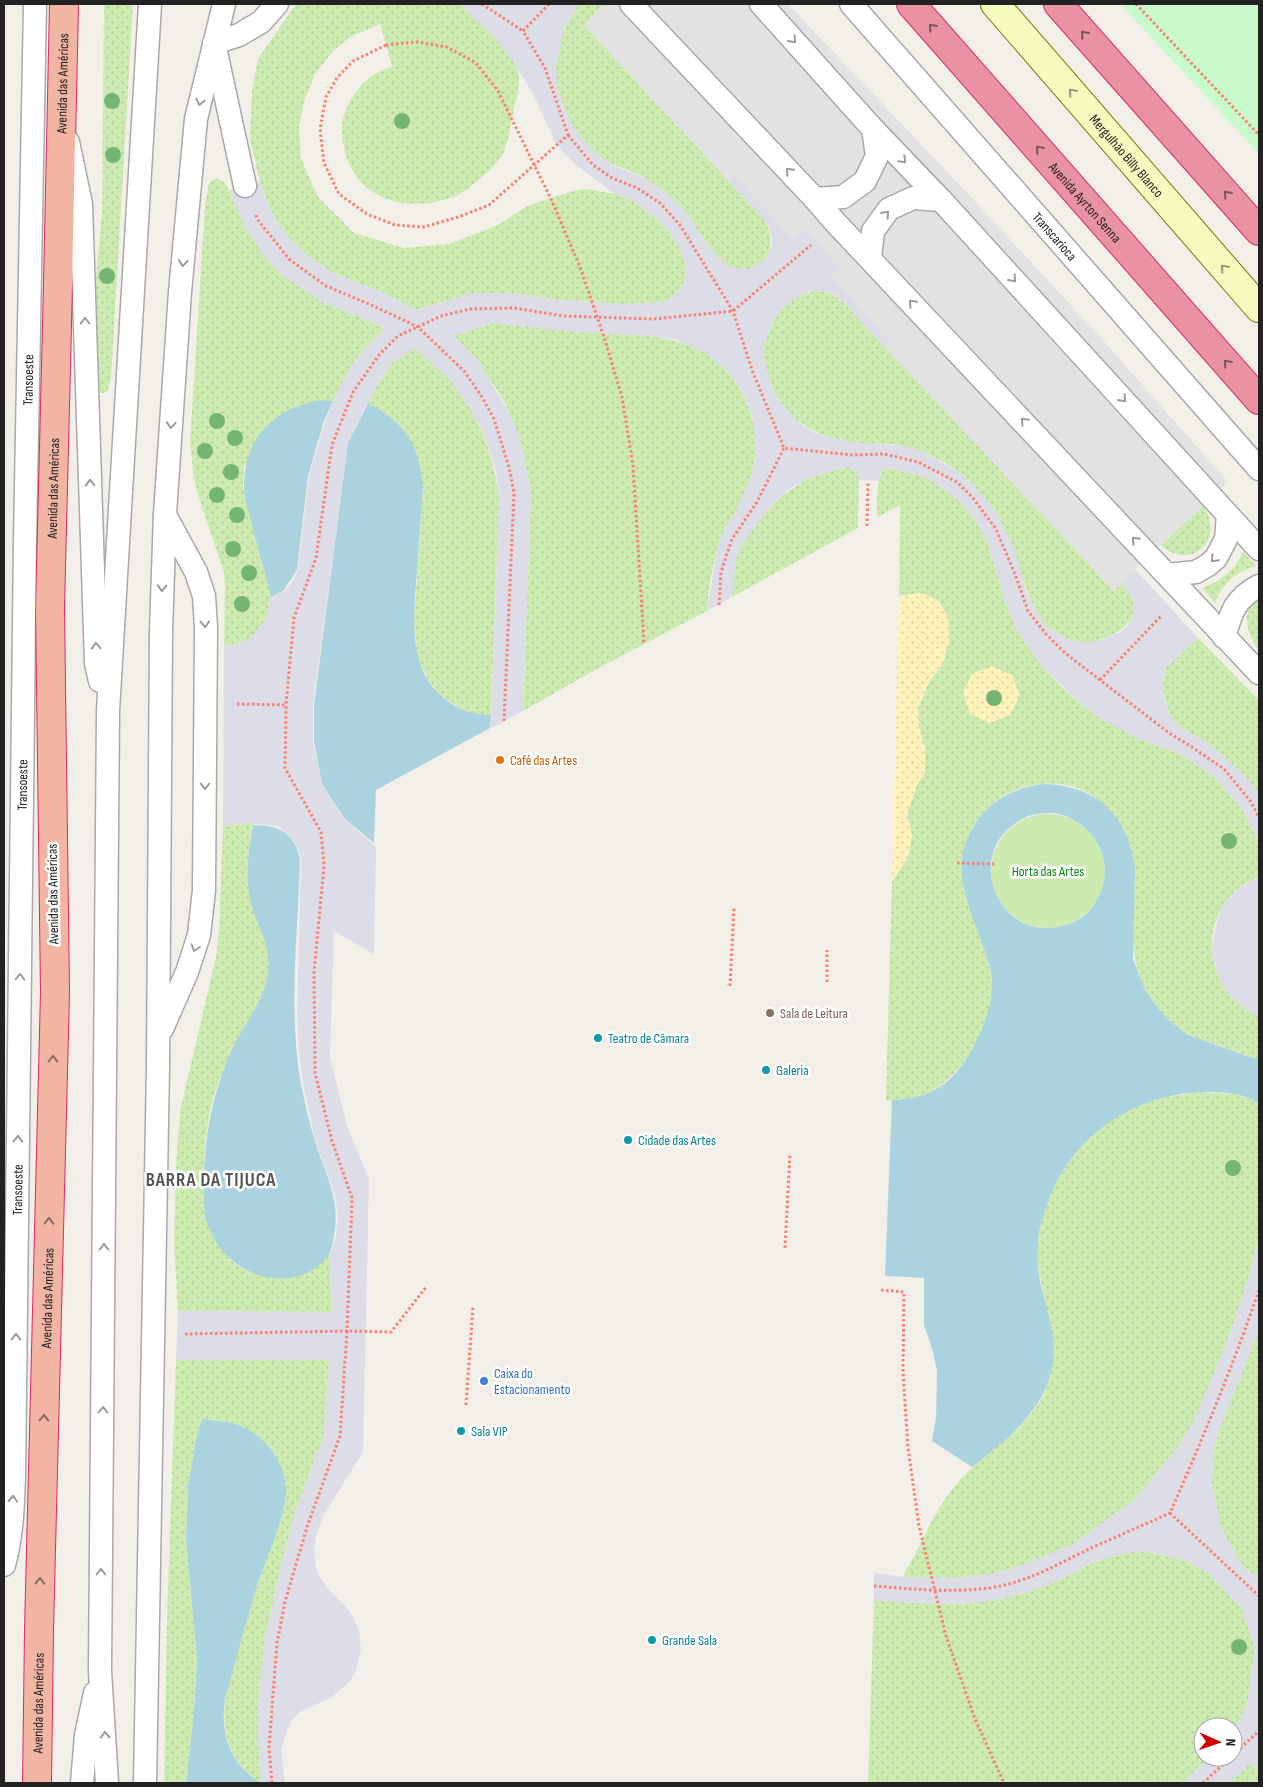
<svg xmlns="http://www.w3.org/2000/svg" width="1263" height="1787" font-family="'Sofia Sans Condensed',sans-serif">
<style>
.grass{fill:url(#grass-dots)}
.sand{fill:url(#sand-dots)}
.park{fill:#c8facc}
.garden{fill:#cdebb0}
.parking{fill:#e2e2e2}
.plaza{fill:#dddde8}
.water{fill:#aad3df;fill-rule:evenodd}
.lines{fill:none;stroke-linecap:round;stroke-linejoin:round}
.service-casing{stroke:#a9a9a9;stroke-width:25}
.secondary-casing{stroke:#707d05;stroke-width:30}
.trunk-casing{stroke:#dc2a67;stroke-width:30}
.motorway-casing{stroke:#dc2a67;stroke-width:30}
.path{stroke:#fa8072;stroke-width:3;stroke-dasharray:2.5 2.5;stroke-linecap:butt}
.service{stroke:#fff;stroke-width:22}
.secondary{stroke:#f7fabf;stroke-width:28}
.trunk{stroke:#f2b4a3;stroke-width:28}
.motorway{stroke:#e892a2;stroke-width:28}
.path-bridge{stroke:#fa8072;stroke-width:3;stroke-dasharray:2.5 2.5;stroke-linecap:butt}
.tree{fill:#74b475}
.oneway{stroke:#7b545c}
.oneway2{stroke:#9c9c9c}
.oneway3{stroke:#979978}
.oneway4{stroke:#8a6b62}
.food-dot{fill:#e8710a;stroke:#fff;stroke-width:2}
.education-dot{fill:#8d6e63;stroke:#fff;stroke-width:2}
.culture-dot{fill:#0f9aa8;stroke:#fff;stroke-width:2}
.shop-dot{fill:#3f7fe0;stroke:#fff;stroke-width:2}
.labels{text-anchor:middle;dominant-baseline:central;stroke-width:5;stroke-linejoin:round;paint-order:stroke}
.street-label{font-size:14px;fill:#222;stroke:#fff}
.food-label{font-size:14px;fill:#c56008;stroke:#fff;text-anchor:start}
.park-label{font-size:14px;fill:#0c8416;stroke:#fff}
.education-label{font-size:14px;fill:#785e54;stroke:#fff;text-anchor:start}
.culture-label{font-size:14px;fill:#0d838f;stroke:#fff;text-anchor:start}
.shop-label{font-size:14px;fill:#366cbe;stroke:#fff;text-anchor:start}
.district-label{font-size:19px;font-weight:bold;letter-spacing:1px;fill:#555;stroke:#fff}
</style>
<defs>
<pattern id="grass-dots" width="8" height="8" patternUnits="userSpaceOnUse" patternTransform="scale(1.25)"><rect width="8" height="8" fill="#cdebb0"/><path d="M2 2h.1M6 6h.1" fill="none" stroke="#b0c997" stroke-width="1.8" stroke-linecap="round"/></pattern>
<pattern id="sand-dots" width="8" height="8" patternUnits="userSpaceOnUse" patternTransform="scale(1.25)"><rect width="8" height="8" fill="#fff1ba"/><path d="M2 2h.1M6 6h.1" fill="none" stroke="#dacea0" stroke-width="1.8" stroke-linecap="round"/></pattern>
</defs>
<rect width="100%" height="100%" fill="#f2efe9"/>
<g class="grass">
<path d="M104,4H133L111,379L107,392L103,393L98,391L93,314L102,213Z"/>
<path d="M296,4H460C477,20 506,45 516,65C523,80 516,99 513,114C510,126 509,140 504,151C500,161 490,170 482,177C472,186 461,195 447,199C407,211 362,201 347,158C343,147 341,135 342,124C345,105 358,85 374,74C379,71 386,69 392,67L380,24L350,37L333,51L315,74L304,101L299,127L301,159L318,197L354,233L404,248L449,244L498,225L527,206L572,191L588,189L615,194L630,199L651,214L669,231L679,247L685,263L686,272L685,282L673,297L663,302L623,304L561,300L511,293H473L416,310L384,293L331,272L304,253L286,235L270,209L260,182L250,139L252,90L258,59Z"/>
<path d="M579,4H603L604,5L584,25L764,219C780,246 766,277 732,268C716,263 709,243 698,232C687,220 675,209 663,197C656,191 649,181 641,176C628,169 612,166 600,157C585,146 573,129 566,112C563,104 559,95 557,87C550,59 563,26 579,4Z"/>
<path d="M217,178L224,182L229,190L245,228L321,301L385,328L354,361L333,401L322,400L244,466L243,486L245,499L271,597L266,619L259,630L250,639L238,644L224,646L225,587L224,572L198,495L194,478L190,443L205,206L209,183Z"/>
<path d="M818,291C829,292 836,295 844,303L1114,591L1121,583C1145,605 1134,626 1107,637C1100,640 1093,643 1085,643C1076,643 1065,638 1057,634C1034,621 1031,595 1020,574C1010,551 997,529 985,507C981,499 977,487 970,481C952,465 930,453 907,447C888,441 867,446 847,442C809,434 779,414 768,376C765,366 762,356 764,346C765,338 770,329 774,321C782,303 800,293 818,291Z"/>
<path d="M493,323L650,336C668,339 688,342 704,352C745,377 764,429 752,475C748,489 740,504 733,517C730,522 725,527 723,533C713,558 709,585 707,611L595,670L523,711L531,493C525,457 517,421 497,390C485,371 468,354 453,336Z"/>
<path d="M415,348C428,359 442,370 453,382C480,415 493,455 499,497L491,715H479L464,711L440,695L429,682L417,656L414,621L423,487L378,409L367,403L391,363Z"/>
<path d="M849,467L857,472L859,476L858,528L732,597C733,585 733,571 736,559C739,548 746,539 753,529C775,495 808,473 849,467Z"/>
<path d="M885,468L899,470L930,479L962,503L977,522L988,543L1006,604L1015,626L1027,646L1044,668L1062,687L1079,702L1139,739L1182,755L1215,777L1242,809L1258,840L1259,877C1211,896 1197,953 1229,993C1238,1003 1246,1012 1259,1016V1060C1244,1054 1228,1049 1212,1043C1205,1041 1196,1039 1189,1035C1175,1028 1161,1014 1153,1001C1127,962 1133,934 1134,890C1134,879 1135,868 1133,857C1130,842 1123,833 1114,821C1108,814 1103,804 1096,798C1073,780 1038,780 1013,791C994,799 978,815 969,834C944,895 991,929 992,985C993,1015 976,1050 956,1071C935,1093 917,1101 886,1100L892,881L908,858L912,835L907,814L917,785L925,772V748L919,728L918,708L929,682L943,663L949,642L948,618L922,593L899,596L900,505L877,517C878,504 875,476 885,468Z"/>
<path d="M1203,506C1227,540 1189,572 1161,545Z"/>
<path d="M1243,552L1256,566C1236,572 1223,583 1215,603L1202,588C1221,581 1234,571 1243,552Z"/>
<path d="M1259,596V650C1251,639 1243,623 1249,608C1250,604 1256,599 1259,596Z"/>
<path d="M1198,638L1259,700V794L1246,777L1206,742L1178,726L1170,715L1162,688L1166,668Z"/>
<path d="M253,823C248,855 244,873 252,905C258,932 272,942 268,974C264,1004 242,1025 231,1052C222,1073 213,1094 209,1116C205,1139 203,1164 204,1187C204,1193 203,1200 204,1206C205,1213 210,1221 212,1227C223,1254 230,1267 260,1275C290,1284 306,1275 329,1256L332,1312L178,1311L174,1242L176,1166L180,1111L216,957L219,932L223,826Z"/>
<path d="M1196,1092L1236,1094L1259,1103V1236L1249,1277L1229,1336L1207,1391L1194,1421L1179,1446L1135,1500L1072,1545L1015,1568L987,1575L955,1578L902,1577C916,1556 925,1532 938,1510C944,1500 952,1489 960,1480C985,1450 1024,1433 1042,1397C1045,1390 1050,1379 1051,1372C1052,1365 1050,1356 1049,1349C1047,1332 1046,1314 1044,1297C1043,1287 1039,1277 1038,1267C1034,1199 1075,1133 1137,1106C1155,1098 1176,1096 1196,1092Z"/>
<path d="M1259,1330V1577L1243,1567L1221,1528L1212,1483L1213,1455L1219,1430Z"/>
<path d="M176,1360H329L324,1435L294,1515L279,1574L265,1639L258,1706V1737L261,1783C231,1765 221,1732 225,1699C235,1662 245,1623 257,1586C266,1559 285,1519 286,1492C287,1476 279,1463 270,1450C253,1426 232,1422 205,1419L200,1424L196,1439L188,1486L186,1541L197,1659L194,1710L186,1783H164L167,1621Z"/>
<path d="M1132,1552H1147L1185,1560L1210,1575L1241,1607L1255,1647L1247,1705L1233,1732V1727H1203V1757H1210L1182,1783H868L874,1600L914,1603L961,1604L995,1600L1025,1593L1057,1581L1096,1561Z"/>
<path d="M1251,1763L1259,1771V1783H1229Z"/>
</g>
<g class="sand">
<path d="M922,593L939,601L948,618L949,642L943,663L929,682L918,708L919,728L925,748V772L917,785L907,814L912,835L908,858L892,881L899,596Z"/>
<path d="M992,666L1012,675L1020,695L1010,715L990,723L970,714L963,693L972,674Z"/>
</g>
<path class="park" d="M1120,4H1259V154Z"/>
<circle class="garden" cx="1048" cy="871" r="57"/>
<path class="parking" d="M603,4H788L971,197L1101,338L1228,482L1135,569L1114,591L885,347L890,341L831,276L793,239L735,176L729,181L584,25L604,5Z"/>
<g class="plaza">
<path d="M460,4H579L564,29L556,67L557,85L563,105L571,123L583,140L600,157L618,168L643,177L666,192L687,213L710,249L729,267L749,269L757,265L763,261L769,253L772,245V237L769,227L764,219L729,181L734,175L793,239L804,229L817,241L839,268L831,276L890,341L885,347L844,303L837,296L828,292L818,291L808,292L783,307L774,319L764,345V356L770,384L777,399L802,425L815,433L850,442L905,446L923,452L956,470L972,483L997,513L1007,534L1016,554L1027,593L1044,624L1056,633L1068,639L1085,643L1098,641L1120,632L1128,625L1133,616L1134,606L1133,598L1121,583L1135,569L1198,638L1166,668L1162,688L1165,701L1170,715L1178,726L1206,742L1224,756L1246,777L1259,794V843L1242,809L1215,777L1182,755L1139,739L1099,718L1079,702L1044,668L1027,646L1015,626L1006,604L988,543L977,522L962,503L930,479L899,470L885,468L880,473L879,481L859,480L857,472L849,467L838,469L812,477L789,489L770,506L742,545L736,559L732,597L707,611L717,549L723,532L733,517L751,476L755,460V440L752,415L745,397L737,383L727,371L704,352L674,339L650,336L574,332L493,323L454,336L477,359L508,411L518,433L525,461L531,493L523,711L491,728L499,497L496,471L488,446L480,425L452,382L415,348L391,363L367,403L348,443L313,705V741L322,785L343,818L376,847L374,954L334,931L330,1056L347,1126L369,1179L363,1452L323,1516L316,1536L314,1550L316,1568L321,1579L328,1589L348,1609L354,1619L359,1630L361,1649L356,1671L350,1681L332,1697L300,1712L291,1721L285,1736L281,1750L285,1783H261L258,1737V1705L265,1639L279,1574L294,1515L324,1435L329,1360H176L178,1311L332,1312L329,1256L336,1236L338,1216L335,1195L315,1140L303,1084L299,1052L297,1014L301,860L299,851L291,837L277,826L253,823L223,826L224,646L238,644L250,639L266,619L271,597L284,591L293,581L298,570L309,476L325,422L333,401L354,361L385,328L321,301L281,274L262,253L245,228L229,190L260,182L270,209L286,235L304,253L331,272L384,293L416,310L473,293H511L561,300L623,304L663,302L673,297L680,289L684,282L686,272L685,263L679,247L669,231L651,214L630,199L615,194L575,164L557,146L534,96L516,66L497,40Z"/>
<path d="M1259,877V1016L1250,1013L1228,994L1220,982L1212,953L1213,938L1221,908L1229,897L1241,887Z"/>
<path d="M1259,1236V1330L1219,1430L1213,1455L1212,1483L1221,1528L1243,1567L1259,1577V1771L1251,1763L1229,1783H1182L1210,1757H1233V1732L1247,1705L1255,1647L1241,1607L1210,1575L1185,1560L1148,1552H1132L1096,1561L1057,1581L1025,1593L995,1600L961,1604L914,1603L874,1600V1573L902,1577L955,1578L987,1575L1015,1568L1072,1545L1135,1500L1179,1446L1194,1421L1229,1336L1249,1277Z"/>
</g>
<g class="water">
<path d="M322,400L333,401L324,421L308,476L297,570L283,591L271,597L245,499C238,446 270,407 322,400Z"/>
<path d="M368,403C386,412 404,427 413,445C419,457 421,474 423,487C421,515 419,543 417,571C414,614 406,669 445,699C459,710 474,715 491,715L490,728L376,790L374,843L344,818L322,784L314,741V705L348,443Z"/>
<path d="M1044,784C1097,785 1128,816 1135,868L1133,959L1145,989L1154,1003L1167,1019L1188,1035L1259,1060V1103C1251,1100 1243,1095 1235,1094C1155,1082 1078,1124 1049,1199C1045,1212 1040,1226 1038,1239C1038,1249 1037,1260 1038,1269C1043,1305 1061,1336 1051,1373C1039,1416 1005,1441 972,1467L932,1441L936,1418L937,1371L932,1348L924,1325V1278L885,1276L892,1100C926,1099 948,1087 967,1058C980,1036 991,1013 992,987C993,972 987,957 982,943C966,899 947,861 979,818C995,797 1018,787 1044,784ZM1052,813C1058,814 1065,815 1070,818C1107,836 1116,879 1090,910C1080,922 1064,927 1049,928C995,930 969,857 1013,825C1020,820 1028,815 1037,814C1042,813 1047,813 1052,813Z"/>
<path d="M253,825C279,825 295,833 300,860C298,933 288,1012 301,1084C305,1103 309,1123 315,1141C325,1174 341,1199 334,1235C333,1242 331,1253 327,1258C300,1289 253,1282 227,1256C218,1247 211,1234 207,1223C203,1212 204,1200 204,1189C203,1141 212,1095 231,1051C243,1024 264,1003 268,972C271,945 259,931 252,907C244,879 248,853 253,825Z"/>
<path d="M204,1419C215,1421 228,1421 238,1425C264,1434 287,1463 286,1492C285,1520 265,1561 256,1589C245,1626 235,1663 225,1699C220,1734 230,1764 261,1783H186L194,1710L197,1659L186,1541L188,1486L196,1439L200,1424Z"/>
</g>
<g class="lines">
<g class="service-casing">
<g id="service">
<path d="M631,4L815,199L835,222L1259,673"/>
<path d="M761,4L873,129L941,200L1259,549"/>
<path id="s1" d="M851,4L1259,469"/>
<path d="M68,142L81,204L96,663L100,681"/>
<path d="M245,186L214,43L239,35L261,22L277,4"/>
<path d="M815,199L843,197L865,181L877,156L873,129"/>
<path d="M870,258L873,231L889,209L913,198L941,200"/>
<path d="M1168,575L1196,572L1208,565L1216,558L1226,539L1228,515"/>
<path d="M1224,637C1231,613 1235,598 1259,586"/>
<path d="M162,1029L187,972L199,935L204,890L206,628L204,596L196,572L165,515"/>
<path id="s2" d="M4,1565C12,1536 13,1506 14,1476L25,540L35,4"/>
<path d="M82,1783L86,1735L95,1693"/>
<path d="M107,1783L100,1671L108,711L150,4"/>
<path d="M145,1783L158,1067L161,631L165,514L180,292L196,119L224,4"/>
</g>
</g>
<g class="secondary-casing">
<g id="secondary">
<path id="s3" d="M995,4L1259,308"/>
</g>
</g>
<g class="trunk-casing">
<g id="trunk">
<path id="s4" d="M37,1783L39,1630L55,992L50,608L58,284L64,4"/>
</g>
</g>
<g class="motorway-casing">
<g id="motorway">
<path id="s5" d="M911,4L1259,400"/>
<path d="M1058,4L1259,231"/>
</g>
</g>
<g class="path">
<path d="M482,4L523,31"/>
<path d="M1136,4L1259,135"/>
<path d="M386,45L353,61L337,78L326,97L320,129L324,163L339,194L367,214L395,225L424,227L458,217L489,205L568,135L545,68L523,31L549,4"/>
<path d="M568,135L593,165L612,178L637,188L660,203L680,225L733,311L752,370L784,448L852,455L884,454L918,462L957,482L973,498L996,529L1015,574L1028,611L1046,634L1065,653L1100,680L1169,733L1192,747L1224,769L1251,802L1259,818"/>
<path d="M256,215L257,219L290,260L326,286L369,304L418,327L464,371L482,397L494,419L509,467L514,493L504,721"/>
<path d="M867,526L868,481"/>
<path d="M719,605L721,572L732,539L757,502L784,448"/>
<path d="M1100,680L1162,615"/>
<path d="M237,704L286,705"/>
<path d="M957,863L995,864"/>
<path d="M827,982V950"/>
<path d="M730,986L734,908"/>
<path d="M785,1248L790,1153"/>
<path d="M1259,1290C1233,1366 1202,1440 1170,1513L1259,1596"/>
<path d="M185,1334L347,1331L352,1198L332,1141L315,1073L314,972L324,866L321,832L285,768L286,705L294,618L316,558L332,445L353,392L379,355L398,336L441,316L470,309L514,308L564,316L654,319L733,311L811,245"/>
<path d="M466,1405L473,1307"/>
<path d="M874,1586C912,1589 951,1593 989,1588C1026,1583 1056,1565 1089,1549C1116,1537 1143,1525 1170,1513"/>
<path d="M1233,1755L1258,1732"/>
<path d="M272,1783L269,1747L277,1643L285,1602L307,1527L340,1436L347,1331L391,1332L427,1286"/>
<path d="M1203,1783L1231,1757"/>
</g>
<use href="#service" class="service"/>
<use href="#secondary" class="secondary"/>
<use href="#trunk" class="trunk"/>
<use href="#motorway" class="motorway"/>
<g class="path-bridge">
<path d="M386,45L417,42L447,47L476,63L498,91L552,201L580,267L605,340L622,397L633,465L644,643"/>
<path d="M881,1290L904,1292L903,1371L908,1448L919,1526L946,1636L975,1719L1004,1783"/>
</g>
</g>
<g class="tree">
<circle cx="112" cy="101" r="8"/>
<circle cx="402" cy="121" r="8"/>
<circle cx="113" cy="155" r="8"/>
<circle cx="107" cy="276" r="8"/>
<circle cx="217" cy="421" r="8"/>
<circle cx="235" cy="438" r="8"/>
<circle cx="205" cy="451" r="8"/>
<circle cx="231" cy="472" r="8"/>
<circle cx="217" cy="495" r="8"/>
<circle cx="237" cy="515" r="8"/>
<circle cx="233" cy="549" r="8"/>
<circle cx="249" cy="573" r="8"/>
<circle cx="242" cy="604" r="8"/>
<circle cx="994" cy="698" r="8"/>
<circle cx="1229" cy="841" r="8"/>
<circle cx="1233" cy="1168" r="8"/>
<circle cx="1239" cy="1647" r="8"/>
</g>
<defs><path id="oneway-chevron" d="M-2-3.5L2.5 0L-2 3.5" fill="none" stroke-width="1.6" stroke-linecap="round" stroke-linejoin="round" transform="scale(1.25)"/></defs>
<g class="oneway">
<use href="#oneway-chevron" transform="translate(932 27) rotate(-131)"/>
<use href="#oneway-chevron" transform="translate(1084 34) rotate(-132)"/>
<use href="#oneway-chevron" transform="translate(1039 149) rotate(-131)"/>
<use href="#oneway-chevron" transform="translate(1227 194) rotate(-132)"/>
<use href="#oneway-chevron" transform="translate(1227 363) rotate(-131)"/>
</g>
<g class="oneway2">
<use href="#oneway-chevron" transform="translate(793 40) rotate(48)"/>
<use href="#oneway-chevron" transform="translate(200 102) rotate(103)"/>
<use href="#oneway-chevron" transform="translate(903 160) rotate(46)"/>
<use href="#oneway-chevron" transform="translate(789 171) rotate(-133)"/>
<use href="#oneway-chevron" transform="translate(886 214) rotate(-49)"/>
<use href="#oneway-chevron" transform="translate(183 263) rotate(95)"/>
<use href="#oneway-chevron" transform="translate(1013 279) rotate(48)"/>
<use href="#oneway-chevron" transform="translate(912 303) rotate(-133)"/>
<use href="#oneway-chevron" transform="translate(85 321) rotate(-92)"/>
<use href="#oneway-chevron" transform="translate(1123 399) rotate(48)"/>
<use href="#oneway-chevron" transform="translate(1024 421) rotate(-133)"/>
<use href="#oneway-chevron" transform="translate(171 425) rotate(94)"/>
<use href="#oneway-chevron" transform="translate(90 483) rotate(-92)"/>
<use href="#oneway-chevron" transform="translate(1135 540) rotate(-133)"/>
<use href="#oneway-chevron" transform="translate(1214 559) rotate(133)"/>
<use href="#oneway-chevron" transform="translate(162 588) rotate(92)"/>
<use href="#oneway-chevron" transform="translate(205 624) rotate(87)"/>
<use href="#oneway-chevron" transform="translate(96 646) rotate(-92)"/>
<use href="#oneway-chevron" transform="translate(205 786) rotate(90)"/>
<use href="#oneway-chevron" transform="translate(195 948) rotate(108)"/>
<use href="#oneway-chevron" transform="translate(20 977) rotate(-89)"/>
<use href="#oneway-chevron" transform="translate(18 1139) rotate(-89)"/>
<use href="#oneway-chevron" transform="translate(104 1247) rotate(-90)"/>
<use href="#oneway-chevron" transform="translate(16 1337) rotate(-89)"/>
<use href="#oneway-chevron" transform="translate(103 1410) rotate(-90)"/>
<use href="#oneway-chevron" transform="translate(13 1499) rotate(-87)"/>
<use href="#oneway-chevron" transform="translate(101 1572) rotate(-90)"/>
<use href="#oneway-chevron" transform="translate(105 1735) rotate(-93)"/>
</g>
<g class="oneway3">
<use href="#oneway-chevron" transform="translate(1072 92) rotate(-131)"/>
<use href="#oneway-chevron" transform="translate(1224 268) rotate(-131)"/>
</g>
<g class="oneway4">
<use href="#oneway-chevron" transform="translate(53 1059) rotate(-89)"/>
<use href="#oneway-chevron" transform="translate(49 1221) rotate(-89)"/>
<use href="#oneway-chevron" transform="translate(44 1418) rotate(-89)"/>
<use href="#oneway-chevron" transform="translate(40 1581) rotate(-89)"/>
</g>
<circle class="food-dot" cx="500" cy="760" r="5"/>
<circle class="education-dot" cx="770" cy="1013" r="5"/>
<g class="culture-dot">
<circle cx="598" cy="1038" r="5"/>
<circle cx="766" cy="1070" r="5"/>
<circle cx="628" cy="1140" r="5"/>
<circle cx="461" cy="1431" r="5"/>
<circle cx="652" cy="1640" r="5"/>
</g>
<circle class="shop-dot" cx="484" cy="1381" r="5"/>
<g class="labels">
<g class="street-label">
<text stroke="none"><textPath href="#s4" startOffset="1700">Avenida das Américas</textPath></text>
<text stroke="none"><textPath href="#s3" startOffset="201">Mergulhão Billy Blanco</textPath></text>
<text stroke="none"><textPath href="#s5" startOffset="264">Avenida Ayrton Senna</textPath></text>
<text stroke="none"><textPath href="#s1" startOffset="309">Transcarioca</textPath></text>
<text stroke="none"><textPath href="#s2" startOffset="1186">Transoeste</textPath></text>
<text stroke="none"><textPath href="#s4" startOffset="1295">Avenida das Américas</textPath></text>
<text stroke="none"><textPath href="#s2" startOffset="781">Transoeste</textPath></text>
<text transform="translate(53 894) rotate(-91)">Avenida das Américas</text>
<text stroke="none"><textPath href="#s2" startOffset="376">Transoeste</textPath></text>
<text stroke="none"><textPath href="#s4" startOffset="485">Avenida das Américas</textPath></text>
<text stroke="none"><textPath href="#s4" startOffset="80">Avenida das Américas</textPath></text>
</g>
<g class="food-label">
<text x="510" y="760">Café das Artes</text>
</g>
<g class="park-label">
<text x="1048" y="871">Horta das Artes</text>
</g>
<g class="education-label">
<text x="780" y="1013">Sala de Leitura</text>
</g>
<g class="culture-label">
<text x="608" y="1038">Teatro de Câmara</text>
<text x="776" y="1070">Galeria</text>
<text x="638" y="1140">Cidade das Artes</text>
<text x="471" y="1431">Sala VIP</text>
<text x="662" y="1640">Grande Sala</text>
</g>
<g class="shop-label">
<text x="494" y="1373">Caixa do<tspan x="494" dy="16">Estacionamento</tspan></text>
</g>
<g class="district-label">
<text x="211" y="1180">BARRA DA TIJUCA</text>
</g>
</g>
<rect width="1263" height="1787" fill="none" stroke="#222222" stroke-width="10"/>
<g transform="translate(1218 1742) rotate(92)"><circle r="24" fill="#ffffff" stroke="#a7a7a7"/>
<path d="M0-4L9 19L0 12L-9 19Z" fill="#d40000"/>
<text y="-8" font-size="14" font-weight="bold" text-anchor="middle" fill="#222222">N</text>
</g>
</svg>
